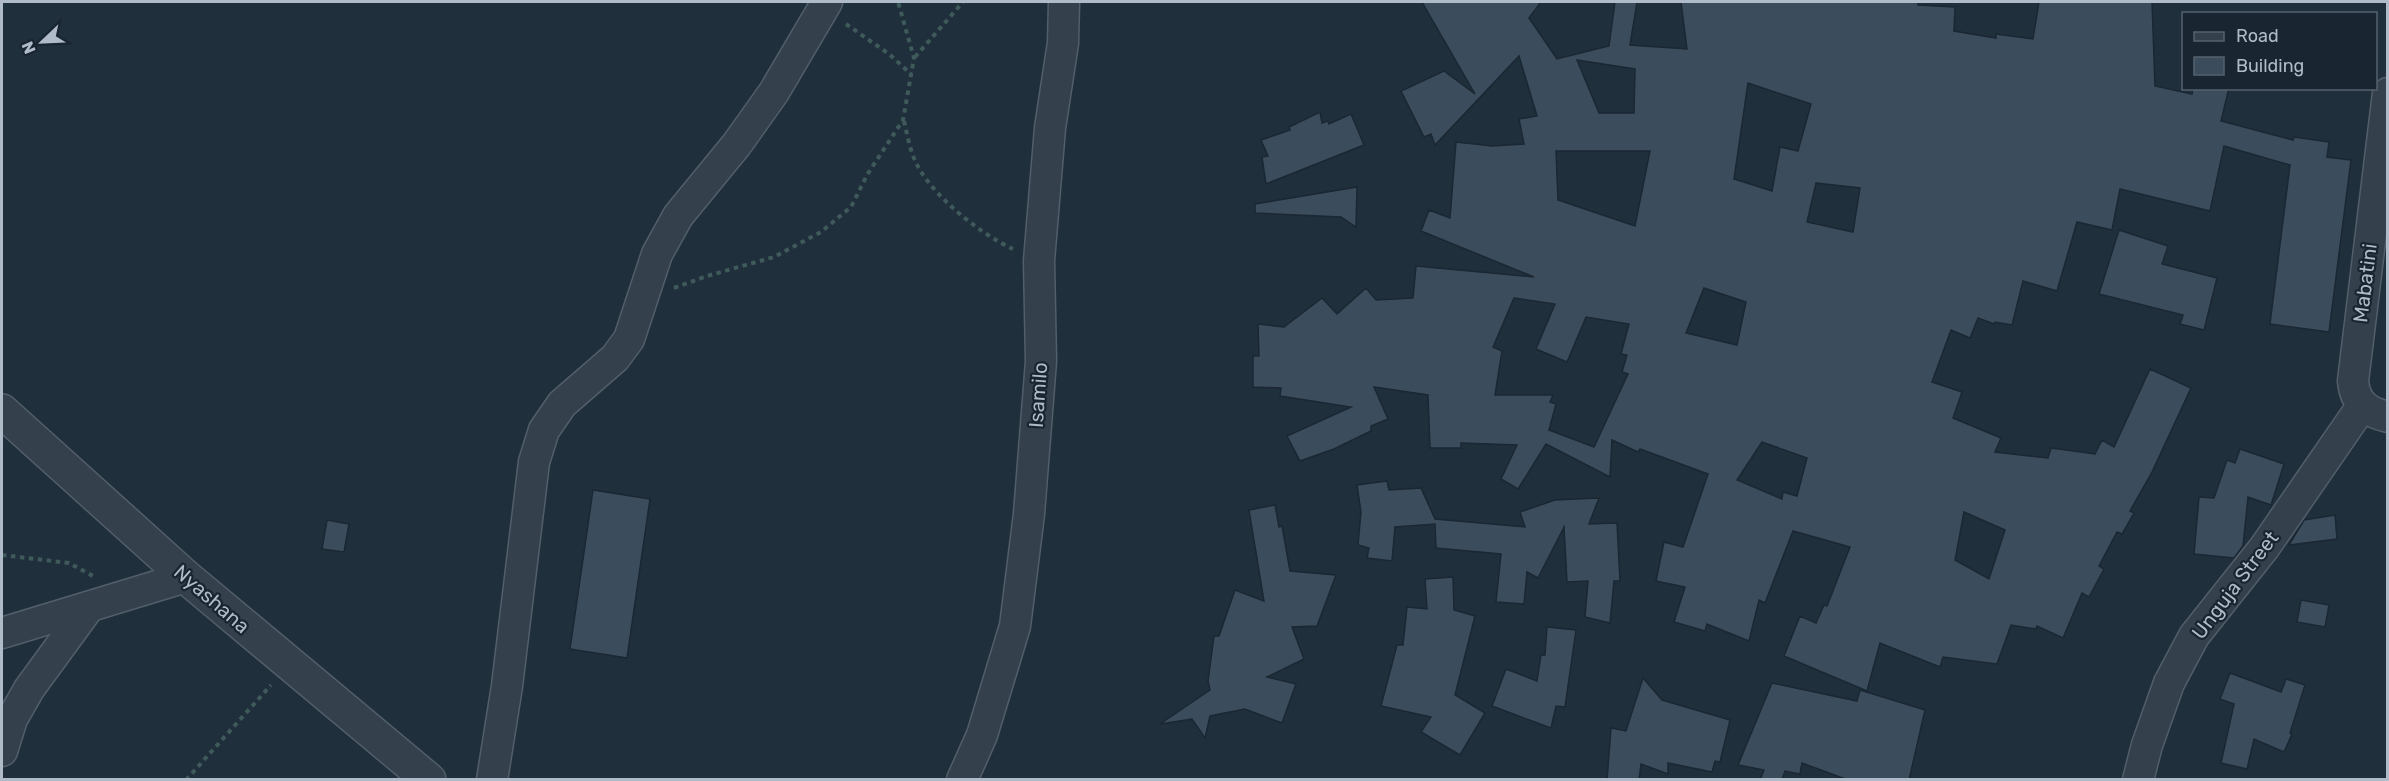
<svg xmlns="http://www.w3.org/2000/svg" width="2389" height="781" font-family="Rubik,sans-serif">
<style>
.building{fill:#3b4d5c;stroke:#1b2733;stroke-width:1.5;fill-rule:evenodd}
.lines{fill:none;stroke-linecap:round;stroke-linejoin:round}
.minor-casing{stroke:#525e6a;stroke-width:33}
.tertiary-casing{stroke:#525e6a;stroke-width:36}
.path{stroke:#3f5a5a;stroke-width:4;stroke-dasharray:4.5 4.5;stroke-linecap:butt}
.minor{stroke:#34404c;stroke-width:30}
.tertiary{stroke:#34404c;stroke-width:33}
.labels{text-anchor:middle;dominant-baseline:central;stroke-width:4.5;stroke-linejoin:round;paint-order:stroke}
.street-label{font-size:20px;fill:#afbbc8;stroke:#192531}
</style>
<rect width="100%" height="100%" fill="#202f3c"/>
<g class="building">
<path d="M1422,2H1541L1529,18L1557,59L1609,46L1615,2H1637L1630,45L1687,49L1681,2H1918V5L1955,7L1954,31L1996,38V34L2033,39L2039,2H2152L2155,86L2192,94L2193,88H2229L2221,121L2293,140L2294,137L2329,142L2327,157L2351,160L2329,332L2270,324L2290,165L2224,146L2210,211L2120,189L2112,230L2077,222L2057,291L2023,281L2012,325L1995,322L1994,324L1978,318L1970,338L1951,330L1932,382L1962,392L1953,418L2001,438L1995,452L2048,458L2051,448L2095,454L2102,440L2114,447L2150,369L2191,388L2152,472L2130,511L2134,513L2122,534L2117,532L2099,566L2104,569L2089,597L2082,593L2063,638L2037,626L2036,629L2011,625L1997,664L1943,657L1940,667L1880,643L1867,691L1784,656L1800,616L1816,623L1824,605L1827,606L1850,547L1793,531L1765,603L1759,600L1749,641L1707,624L1705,631L1674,622L1685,587L1656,581L1664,542L1683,547L1708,474L1640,449L1638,452L1612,440L1610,477L1546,444L1518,489L1501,479L1517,445L1461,443V448H1430L1428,395L1374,387L1388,419L1371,426V431L1334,449L1300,461L1287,436L1351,407L1280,396L1281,388L1253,387V356H1259L1258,324L1284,327L1322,298L1337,314L1366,288L1376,300L1413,298L1416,266L1534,277L1421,231L1429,210L1450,218L1456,142L1492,146L1524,144L1519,119L1537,116L1519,56L1435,145L1431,134L1424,137L1401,91L1444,71L1475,94ZM1577,60L1635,69L1634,113H1599ZM1748,83L1811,104L1798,151L1780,147L1772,191L1734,179ZM1556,151H1650L1635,226L1558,200ZM1816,183L1860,188L1853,232L1807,222ZM1704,288L1746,302L1737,345L1686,333ZM1514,298L1555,304L1536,349L1567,362L1586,317L1629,324L1621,354L1627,355L1622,372L1628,374L1594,447L1549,430L1556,404L1550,402L1553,395H1495L1502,351L1493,347ZM1762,442L1807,458L1797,496L1783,492L1782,499L1737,480ZM1964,512L2005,530L1989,579L1955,560Z"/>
<path d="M1320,112L1322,123L1328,121L1329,124L1351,114L1364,145L1266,184L1262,157L1268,156L1261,140L1290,130L1289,127Z"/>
<path d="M1357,187L1356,227L1341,217L1255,213V204Z"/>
<path d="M2119,230L2168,246L2162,264L2217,278L2204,330L2180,324L2183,315L2099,294Z"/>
<path d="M2240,449L2284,464L2271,505L2248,497L2243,546L2234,558L2194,554L2199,497L2214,498L2227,460L2235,463Z"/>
<path d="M1387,481L1389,490L1421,488L1435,519L1525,527L1520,512L1555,500L1599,498L1589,524L1617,523L1620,581H1614L1610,623L1585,617L1588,581L1567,582L1564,527L1538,578L1527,572L1524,604L1496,602L1501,554L1436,548L1435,524L1395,527L1392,561L1367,558L1369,548L1358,545L1361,512L1357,485Z"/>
<path d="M593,490L650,499L627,658L570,649Z"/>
<path d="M1275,505L1279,527L1282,526L1290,571L1336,575L1317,626L1292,627L1304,659L1267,677L1296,684L1282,723L1245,709L1210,716L1205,738L1192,719L1160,724L1210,690L1208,681L1214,636H1219L1235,590L1264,601L1249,510Z"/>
<path d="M2335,515L2337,539L2289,545L2304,520Z"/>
<path d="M327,520L349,524L344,552L322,549Z"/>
<path d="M1453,577L1454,610L1475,616L1455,695L1485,713L1460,755L1421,732L1431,717L1381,706L1397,645H1403L1407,607L1427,609L1425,579Z"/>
<path d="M2301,600L2329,605L2325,627L2297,622Z"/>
<path d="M1547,627L1576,630L1565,707L1556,706L1551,728L1492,706L1506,669L1537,681L1541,655H1545Z"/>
<path d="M2230,673L2281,692L2286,679L2305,685L2290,733L2292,734L2284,752L2254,739L2247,769L2221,763L2234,704L2220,699Z"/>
<path d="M1643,678L1662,700L1730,720L1720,762L1715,761L1712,772L1668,763V774L1641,764L1639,780H1607L1611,728L1626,731Z"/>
<path d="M1772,683L1857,701L1860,690L1925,710L1909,780H1848L1802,763L1800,774L1785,771L1782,780H1760L1764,770L1738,765Z"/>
</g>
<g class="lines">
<g class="minor-casing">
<g id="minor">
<path d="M2388,93L2353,381C2355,403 2367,412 2388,417"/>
<path d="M2,633L186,577"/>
<path d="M2,751L12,719L29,689L89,607"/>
<path d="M492,780L507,686L534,462L544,430L562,404L615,358L629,339L657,254L678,216L737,144L774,92L827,2"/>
<path d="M962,780L982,735L1015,626L1029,514L1041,361L1039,261L1050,128L1063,43L1064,2"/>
<path d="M2138,780L2147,745L2169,683L2194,636L2264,548L2362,406"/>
</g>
</g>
<g class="tertiary-casing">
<path id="tertiary" d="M2,411L186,577L429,780"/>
</g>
<g class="path">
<path d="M846,24L889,54L911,74"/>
<path d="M915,57L963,2"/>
<path d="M904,121C908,138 911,156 920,170C939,201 981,234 1013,249"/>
<path d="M674,288L707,276L774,257L821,232L851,207L867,175L903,120L914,58L898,2"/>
<path d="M2,555L69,563L93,576"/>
<path d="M186,780L271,685"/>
</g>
<use href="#minor" class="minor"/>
<use href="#tertiary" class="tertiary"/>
</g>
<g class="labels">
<g class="street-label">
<text transform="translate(2365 283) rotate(-83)">Mabatini</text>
<text transform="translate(1038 395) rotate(-86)">Isamilo</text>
<text transform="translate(2235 585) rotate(-53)">Unguja Street</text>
<text transform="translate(212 599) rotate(41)">Nyashana</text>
</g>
</g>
<rect width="2389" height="781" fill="none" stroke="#afbbc8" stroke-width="6"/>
<rect x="2182" y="12" width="195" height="78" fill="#192531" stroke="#55616d" stroke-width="1.5"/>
<rect x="2194" y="32" width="30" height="9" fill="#34404c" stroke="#55616d" stroke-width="1.5"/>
<text x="2236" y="42" font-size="18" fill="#afbbc8">Road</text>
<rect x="2194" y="57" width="30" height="18" fill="#3b4d5c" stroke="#55616d" stroke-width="1.5"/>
<text x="2236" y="72" font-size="18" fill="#afbbc8">Building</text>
<g transform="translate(42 42) rotate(247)" stroke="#192531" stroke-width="4.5" paint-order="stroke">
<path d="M0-4.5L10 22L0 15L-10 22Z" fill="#afbbc8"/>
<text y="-9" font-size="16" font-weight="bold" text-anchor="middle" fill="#afbbc8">N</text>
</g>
</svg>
